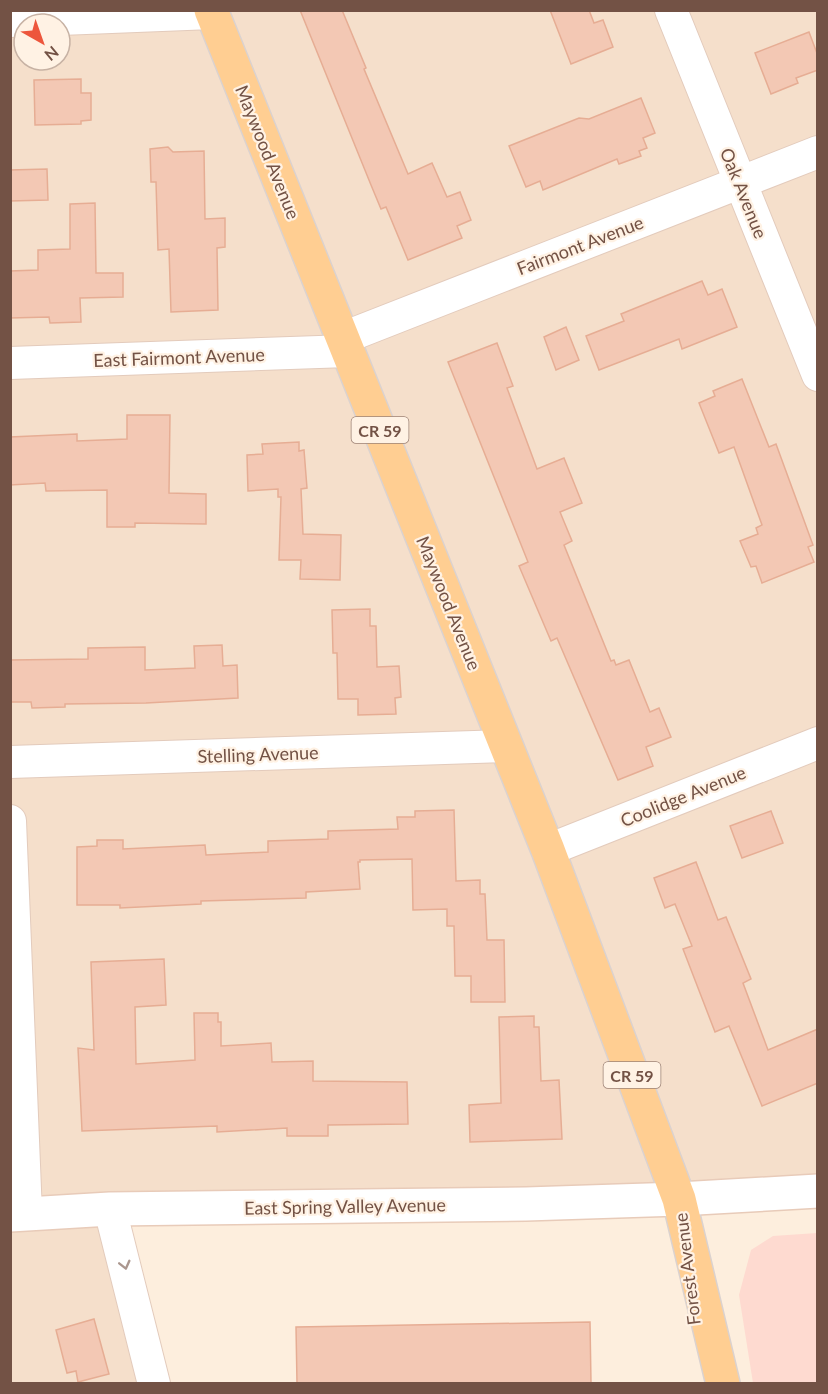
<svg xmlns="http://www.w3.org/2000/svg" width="828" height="1394" font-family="Lato,sans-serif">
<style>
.residential{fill:#f5dfcb;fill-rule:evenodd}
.commercial{fill:#fedad0}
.building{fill:#f3c8b4;stroke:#e6ad94;stroke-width:1.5}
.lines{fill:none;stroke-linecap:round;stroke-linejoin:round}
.street-casing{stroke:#e3cbbc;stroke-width:34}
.secondary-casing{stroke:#e8cbb9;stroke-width:36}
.primary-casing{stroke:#dbd2cf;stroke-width:36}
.street{stroke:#fff;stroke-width:32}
.secondary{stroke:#fff;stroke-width:33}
.primary{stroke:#ffce92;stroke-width:33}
.oneway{stroke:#ab978f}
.labels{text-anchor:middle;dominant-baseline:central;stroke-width:4.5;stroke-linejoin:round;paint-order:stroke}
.shield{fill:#fff2e4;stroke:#9d8275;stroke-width:1.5}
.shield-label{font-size:16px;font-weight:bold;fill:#735245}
.street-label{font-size:18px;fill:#735245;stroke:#fff2e4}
</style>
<rect width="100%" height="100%" fill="#fdeedd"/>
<path class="residential" d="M10,11H817V1191L111,1209L154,1383H11ZM24,24H60V60H24Z"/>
<path class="commercial" d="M817,1233V1383H753L739,1295L751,1250L773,1236Z"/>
<g class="building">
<path d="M300,10H342L366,68L364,69L408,174L432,163L447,197L460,192L471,220L457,226L462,238L408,260L386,207L381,209L371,185Z"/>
<path d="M550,10H589L594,23L603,20L613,47L571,64Z"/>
<path d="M809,32L818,56V70L796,78L798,83L771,94L755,53Z"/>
<path d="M81,79V93H91V120L81,121V124L35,125L34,80Z"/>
<path d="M641,98L655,133L643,138L647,148L639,151L641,156L619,164L617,159L543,190L540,181L526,187L509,146L579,118L589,119Z"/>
<path d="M168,147L173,152L204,151L205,219L225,218V247L217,248L218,310L171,312L169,249L158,250L156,182H151L150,149Z"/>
<path d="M47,169L48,200L10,201V170Z"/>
<path d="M95,203L96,273H123V297L80,298L81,322L50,323L49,317L10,318V271L38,270V250L70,249V204Z"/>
<path d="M702,281L708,295L722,289L737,327L682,349L679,339L599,370L586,336L624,321L621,314Z"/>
<path d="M566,327L579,360L556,370L544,337Z"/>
<path d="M497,343L513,386L507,388L537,469L564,458L582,503L560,512L572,541L564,545L611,661L614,660L616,665L629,660L650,712L659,708L671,737L646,747L653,766L618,780L557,638L551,641L519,566L528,562L448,362Z"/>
<path d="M742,379L769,447L776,444L813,545L808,547L814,562L762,583L756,566L751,567L740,541L758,534L756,528L762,525L734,447L719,453L699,403L715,396L713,391Z"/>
<path d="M127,415H170L169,493L206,494V524L135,523V527H107V490L46,491L45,483L10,485V437L77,434V441L127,439Z"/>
<path d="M299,442V451L304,450L307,488L301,489L303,534L341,535L340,580L300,579L301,560H279L281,497H278V489L248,491L247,455L263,454L262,444Z"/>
<path d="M370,609V626H376L377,667L399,666L401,697L395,698L396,714L358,715V699H338L337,653H333L332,610Z"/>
<path d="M222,645L223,666L237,665L238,698L146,703L65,704V707L32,708L31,702H10V660L88,659V648L145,647V670L195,668L194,646Z"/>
<path d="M454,810L456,881L480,880V894H485L487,940H504L505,1002H471V976H455L454,926H447V909L413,910L412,859L360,860V862H358L360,889L306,892V898L201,901V904L120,908V905H77V847L97,846V840H123V849L205,845L206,855L268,852V841L328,839V831L398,829L397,817H415V811Z"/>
<path d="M771,811L783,843L742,858L730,826Z"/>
<path d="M696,862L718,920L726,917L751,979L743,983L768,1050L818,1029V1083L762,1106L729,1026L715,1032L683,949L692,946L675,904L665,908L654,878Z"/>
<path d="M164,959L166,1005L135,1007L136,1064L195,1060L194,1013H218V1022H221V1046L271,1043L272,1062L313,1061V1081L407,1082L408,1124L328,1125V1136H287V1128L217,1132V1126L82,1131L78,1048L94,1050L91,962Z"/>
<path d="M534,1016V1027H539L541,1081L559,1080L562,1139L470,1142L469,1105L501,1103L499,1017Z"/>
<path d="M94,1319L109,1374L78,1382L76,1371L67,1373L56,1330Z"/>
<path d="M590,1322L591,1383H297L296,1327Z"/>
</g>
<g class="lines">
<g class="street-casing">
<g id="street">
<path d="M671,10L818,375"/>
<path d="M10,21L212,13"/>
<path d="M343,338L818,152"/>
<path d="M10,363L348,351"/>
<path d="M10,762L506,746"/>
<path d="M10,821L26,1214"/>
<path d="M548,850L818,743"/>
<path d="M110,1209L154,1384"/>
</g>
</g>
<g class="secondary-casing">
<path id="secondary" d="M10,1215L110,1209L526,1204L679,1199L818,1191"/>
</g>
<g class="primary-casing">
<path id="primary" d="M211,10L548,850L679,1199L723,1384"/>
</g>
<use href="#street" class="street"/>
<use href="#secondary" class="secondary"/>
<use href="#primary" class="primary"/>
</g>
<defs><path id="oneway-chevron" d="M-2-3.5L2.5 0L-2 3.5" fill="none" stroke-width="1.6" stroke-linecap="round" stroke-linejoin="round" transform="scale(1.5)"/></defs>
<use class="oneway" href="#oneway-chevron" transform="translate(125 1265) rotate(76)"/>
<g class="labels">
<g class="shield">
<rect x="351.5" y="417" width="57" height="26" rx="4.5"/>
<rect x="603.5" y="1062" width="57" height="26" rx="4.5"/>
</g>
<g class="shield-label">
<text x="380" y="430">CR 59</text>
<text x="632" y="1075">CR 59</text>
</g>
<g class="street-label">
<text transform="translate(268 152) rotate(68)">Maywood Avenue</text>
<text transform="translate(744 193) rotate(68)">Oak Avenue</text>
<text transform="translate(580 245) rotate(-21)">Fairmont Avenue</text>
<text transform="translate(179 357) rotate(-2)">East Fairmont Avenue</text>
<text transform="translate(449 603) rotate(68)">Maywood Avenue</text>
<text transform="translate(258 754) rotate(-2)">Stelling Avenue</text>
<text transform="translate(683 796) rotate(-22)">Coolidge Avenue</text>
<text transform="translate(345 1206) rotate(-1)">East Spring Valley Avenue</text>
<text transform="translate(687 1269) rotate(-97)">Forest Avenue</text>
</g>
</g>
<rect width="828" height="1394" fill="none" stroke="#735245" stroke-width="24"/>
<g transform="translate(42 42) rotate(140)"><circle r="28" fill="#fff2e4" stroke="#c7b2a4" stroke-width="1.5"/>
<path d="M0-4.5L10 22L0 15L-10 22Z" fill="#ed563c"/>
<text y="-9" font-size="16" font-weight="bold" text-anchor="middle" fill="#735245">N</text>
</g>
</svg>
